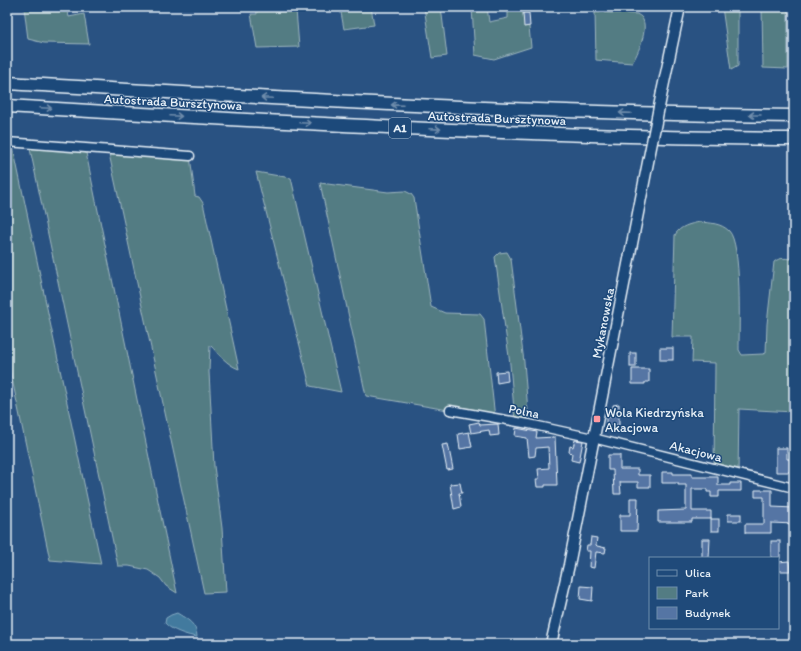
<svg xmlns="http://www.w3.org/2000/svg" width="801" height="651" font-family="Itim,sans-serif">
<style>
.green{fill:#537c83;stroke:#9eb6be}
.water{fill:#427a9e;stroke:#84aac2}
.building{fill:#5575a4;stroke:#e8f1f8}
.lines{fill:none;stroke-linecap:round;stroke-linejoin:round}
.minor-casing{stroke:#e8f1f8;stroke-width:11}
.major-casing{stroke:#e8f1f8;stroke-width:13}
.highway-casing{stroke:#e8f1f8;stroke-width:15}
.minor{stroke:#1f4a7a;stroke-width:8}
.major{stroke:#1f4a7a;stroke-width:10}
.highway{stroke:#1f4a7a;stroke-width:12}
.major-bridge-casing{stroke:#e8f1f8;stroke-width:13;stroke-linecap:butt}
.major-bridge{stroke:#1f4a7a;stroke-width:10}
.oneway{stroke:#6f8dac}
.poi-dot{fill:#ff9aa2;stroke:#1f4a7a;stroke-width:1.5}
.labels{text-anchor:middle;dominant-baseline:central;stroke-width:3;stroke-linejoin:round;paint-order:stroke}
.shield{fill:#1f4a7a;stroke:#acbfd2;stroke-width:1}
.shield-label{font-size:12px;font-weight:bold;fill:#e8f1f8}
.street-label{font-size:13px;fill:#e8f1f8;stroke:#1f4a7a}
.poi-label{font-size:13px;fill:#e8f1f8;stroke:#1f4a7a;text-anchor:start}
</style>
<rect width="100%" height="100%" fill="#295282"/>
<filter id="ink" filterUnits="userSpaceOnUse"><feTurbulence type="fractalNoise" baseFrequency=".025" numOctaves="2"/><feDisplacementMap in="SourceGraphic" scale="8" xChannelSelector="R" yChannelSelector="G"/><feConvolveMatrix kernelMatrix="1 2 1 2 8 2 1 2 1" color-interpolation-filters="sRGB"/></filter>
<g filter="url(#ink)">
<g class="green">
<path d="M24,7H67L69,17L84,14L89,44L44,43L28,39Z"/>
<path d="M256,7H275L276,12L296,10L299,47L257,48L251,14H257Z"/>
<path d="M340,7H371L374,25L344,29Z"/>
<path d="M424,7H441L447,56L432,58Z"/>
<path d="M487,7L489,22L508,18V8L527,7L531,47L494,59L475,55L472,8Z"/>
<path d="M722,7H738V66L731,70Z"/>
<path d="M762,7H788V69L763,68Z"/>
<path d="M595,12L637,14C638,15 641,16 642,18C649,28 638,54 632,63L596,60Z"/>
<path d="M7,142H12L101,564L50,560L7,355Z"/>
<path d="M29,144L85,148L177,593L166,586L160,578L148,570L129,566H118Z"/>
<path d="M108,149L190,156L195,196L199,197L203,203L239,369C227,365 219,354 210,345L209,372L214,466L222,528L226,592L204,593Z"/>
<path d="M256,172L291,178L341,392L310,386Z"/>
<path d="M320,183L388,192L405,191L411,194L414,198L431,307L445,313L480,314L484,319L495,418L366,396Z"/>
<path d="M700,222C710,223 721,223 729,231C742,244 739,328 739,350L742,355L763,354L766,353L767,324L774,262C780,257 787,258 794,260V412L739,409L738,474L714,468L715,363L692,362L693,337H672L675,235C680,226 690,224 700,222Z"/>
<path d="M507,252L511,259L524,362L529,424L515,421L510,364L495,257L499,253Z"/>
</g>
<path class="water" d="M177,613C187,619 197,624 197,637C189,636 170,630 165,623L166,618L171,615Z"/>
<g class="building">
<path d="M523,13H529L530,26L524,27Z"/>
<rect x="660" y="348" width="13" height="12"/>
<rect x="630" y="353" width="6" height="14"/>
<path d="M632,369H649V382H645V384H632Z"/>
<path d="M507,371L508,381L497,383L496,372Z"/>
<path d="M619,404V425H606V417H613V405Z"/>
<path d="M479,422L480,425L498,424L499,435L490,436L489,430L471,433L469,424Z"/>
<path d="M516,428L537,432L536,438L555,437L557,485H545V487H537L536,479H539L538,469L549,468L548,447L536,448L535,456L529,457L527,438L515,436Z"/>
<path d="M469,432L472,447L460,449L458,434Z"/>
<path d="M575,440L583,441L579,462L571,460L572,453L569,452L570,446L573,447Z"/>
<path d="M448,444L453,469L447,470L442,445Z"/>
<path d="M776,448H787V459H792V472H776Z"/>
<path d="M608,455H620V469H638V475H650V487H638V482H620L621,494H614L613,470H608Z"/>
<path d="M662,472H673V474H692V477H718V485H730V483H741V491H719V497H711V492H707V489H692V511H711V519H692V522H658V511L686,510V485H678V483H662Z"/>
<path d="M460,483L462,493H459L461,507L454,509L450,484Z"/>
<path d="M755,490H772V507L794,508V524L771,523V533H745V524H764V497H755Z"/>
<path d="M630,498H638L637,531H620V515H630Z"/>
<rect x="728" y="514" width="13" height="7"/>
<rect x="711" y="519" width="8" height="12"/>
<path d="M591,537L597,538L596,545L597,546L606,548L605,553L596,552L594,568L589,567L590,551H586L587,545H590Z"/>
<path d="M702,539H710L709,558H702Z"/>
<rect x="771" y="541" width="9" height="17"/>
<path d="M789,561L790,571H778V562Z"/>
<path d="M581,586L593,587L592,601L580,599Z"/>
</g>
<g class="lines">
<g class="minor-casing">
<g id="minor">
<path d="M7,142L190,156"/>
<path d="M450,410L529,424L593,438L794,488"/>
</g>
</g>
<g class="major-casing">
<g id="major">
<path d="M662,92L680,7"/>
<path d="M551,644L569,565L649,157"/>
</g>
</g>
<g class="highway-casing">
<g id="highway">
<path d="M7,83C269,98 531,114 794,116"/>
<path d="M7,106C269,122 531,137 794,139"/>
</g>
</g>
<use href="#minor" class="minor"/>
<use href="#major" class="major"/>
<use href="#highway" class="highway"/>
<g class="major-bridge-casing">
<path id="major-bridge" d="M649,157L662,92"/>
</g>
<use href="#major-bridge" class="major-bridge"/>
</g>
<defs><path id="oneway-shaft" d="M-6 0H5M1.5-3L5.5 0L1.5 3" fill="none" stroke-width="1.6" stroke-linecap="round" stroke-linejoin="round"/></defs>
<g class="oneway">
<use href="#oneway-shaft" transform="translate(267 98) rotate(-177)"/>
<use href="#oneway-shaft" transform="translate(397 105) rotate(-178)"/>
<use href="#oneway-shaft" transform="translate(46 108) rotate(3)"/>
<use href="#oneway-shaft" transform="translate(625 113) rotate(-178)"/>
<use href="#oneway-shaft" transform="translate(755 115) rotate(-180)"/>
<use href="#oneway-shaft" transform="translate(176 116) rotate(3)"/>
<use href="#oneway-shaft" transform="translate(305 123) rotate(3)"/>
<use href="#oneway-shaft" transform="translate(435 129) rotate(2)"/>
</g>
</g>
<rect class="poi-dot" x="593" y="415" width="8" height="8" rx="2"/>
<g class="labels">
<rect class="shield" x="389" y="118" width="22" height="20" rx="3"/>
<g class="shield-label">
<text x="400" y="128">A1</text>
</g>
<g class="street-label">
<text transform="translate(173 102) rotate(3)">Autostrada Bursztynowa</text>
<text transform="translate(497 118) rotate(2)">Autostrada Bursztynowa</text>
<text transform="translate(603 323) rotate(-79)">Mykanowska</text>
<text transform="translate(524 411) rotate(11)">Polna</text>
<text transform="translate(696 451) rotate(14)">Akacjowa</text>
</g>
<g class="poi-label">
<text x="605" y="412">Wola Kiedrzyńska<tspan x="605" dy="15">Akacjowa</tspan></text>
</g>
</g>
<rect width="801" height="651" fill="none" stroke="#1f4a7a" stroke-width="24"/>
<rect x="12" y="12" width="777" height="627" fill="none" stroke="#e8f1f8" stroke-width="1.5" filter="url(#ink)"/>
<rect x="649" y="557" width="130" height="72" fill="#1f4a7a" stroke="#6f8dac"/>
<rect x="657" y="570" width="20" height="6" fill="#1f4a7a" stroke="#6f8dac"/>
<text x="685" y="577" font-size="12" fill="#e8f1f8">Ulica</text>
<rect x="657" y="587" width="20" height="12" fill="#537c83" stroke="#6f8dac"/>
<text x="685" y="597" font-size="12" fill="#e8f1f8">Park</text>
<rect x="657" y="607" width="20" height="12" fill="#5575a4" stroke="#6f8dac"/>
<text x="685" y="617" font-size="12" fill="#e8f1f8">Budynek</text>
</svg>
